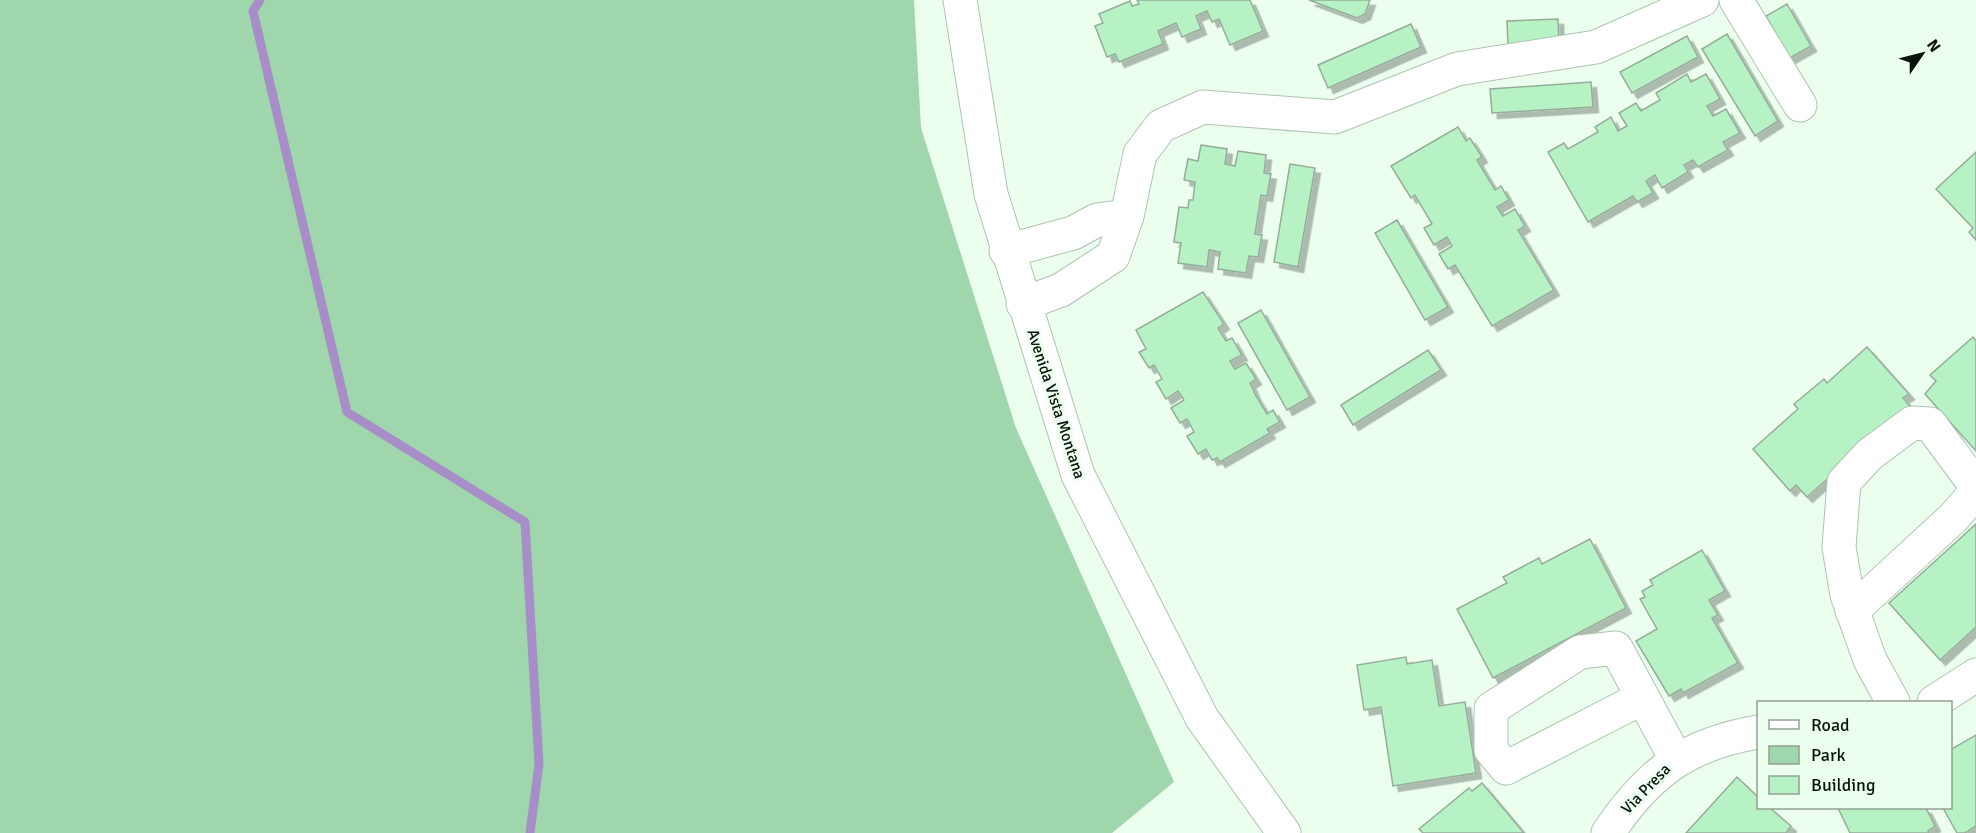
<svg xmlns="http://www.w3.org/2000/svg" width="1976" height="833" font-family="Signika,sans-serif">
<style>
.green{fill:#a0d6ac}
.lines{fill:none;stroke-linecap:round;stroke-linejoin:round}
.stream{stroke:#a78ec8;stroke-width:9}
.building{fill:#b7f2c4;stroke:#96ac9a;stroke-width:1.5;filter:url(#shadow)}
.minor-casing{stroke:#adc3b1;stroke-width:35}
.minor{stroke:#fff;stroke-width:33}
.labels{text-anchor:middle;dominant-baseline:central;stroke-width:6;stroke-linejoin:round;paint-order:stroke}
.street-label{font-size:16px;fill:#0a120c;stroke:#ecffef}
</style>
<defs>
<filter id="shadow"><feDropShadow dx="5.5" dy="5.5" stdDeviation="0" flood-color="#0004"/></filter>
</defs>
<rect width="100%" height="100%" fill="#ecffef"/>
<path class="green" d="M0,0H914L921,128L1016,428L1174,782L1112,833H0Z"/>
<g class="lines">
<path class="stream" d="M260,0L253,11L347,412L525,522L539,764L530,833"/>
</g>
<g class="building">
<path d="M1137,0H1250L1263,31L1230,45L1219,19L1212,22L1207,11L1196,16L1201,29L1182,37L1176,23L1158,31L1163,44L1119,62L1115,54L1107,57L1095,26L1103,23L1099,14L1130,1L1132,6L1139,4Z"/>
<path d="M1309,0H1370L1365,14L1357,18Z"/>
<path d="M1787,4L1811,46L1790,58L1766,16Z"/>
<path d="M1558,19L1559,43L1508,46L1507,21Z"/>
<path d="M1411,24L1421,47L1328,88L1318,65Z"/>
<path d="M1727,34L1778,121L1755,136L1702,49Z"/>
<path d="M1687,36L1698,57L1632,93L1620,72Z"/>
<path d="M1687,74L1691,82L1706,74L1720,99L1707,106L1713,116L1726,109L1740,133L1723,142L1728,150L1698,167L1693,160L1684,165L1688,172L1662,188L1655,175L1646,181L1653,193L1637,202L1633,196L1588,222L1548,152L1564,143L1568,149L1598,132L1595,127L1611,117L1618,131L1627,126L1619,113L1636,103L1641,111L1660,100L1656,93Z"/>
<path d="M1591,82L1593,107L1492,113L1490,89Z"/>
<path d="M1458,127L1466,141L1470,138L1482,157L1477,160L1495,190L1501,186L1509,200L1497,207L1503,216L1515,209L1525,226L1518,230L1554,290L1492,326L1455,265L1448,269L1439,254L1452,246L1447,237L1434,245L1424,228L1432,224L1415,195L1411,198L1391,166Z"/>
<path d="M1201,145L1227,149L1225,164L1235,166L1238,151L1266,155L1264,173L1271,174L1267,196L1261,195L1255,234L1262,235L1258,257L1249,256L1246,273L1218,269L1220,252L1209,250L1207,267L1178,263L1181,243L1174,242L1179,207L1188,208L1189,200H1193L1195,182L1184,180L1188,159L1198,161Z"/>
<path d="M1976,152V240L1969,232L1973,228L1936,189Z"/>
<path d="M1290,164L1315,168L1298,267L1274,262Z"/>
<path d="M1397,220L1448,307L1425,320L1375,233Z"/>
<path d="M1203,292L1224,324L1218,328L1226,341L1232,338L1242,355L1230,361L1235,369L1246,363L1256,379L1250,383L1256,396L1267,414L1273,410L1280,422L1267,429L1270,433L1220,462L1217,458L1212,460L1206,449L1198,454L1187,436L1194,432L1187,419L1180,423L1171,408L1184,400L1178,391L1166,399L1156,382L1162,379L1154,365L1149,368L1139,352L1146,349L1136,330Z"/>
<path d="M1261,310L1310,397L1287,410L1238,323Z"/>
<path d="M1973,337L1976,341V451L1925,394L1936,381L1930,375Z"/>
<path d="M1867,347L1909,394L1903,398L1910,406L1807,497L1796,485L1790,491L1753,449L1798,409L1794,404L1824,379L1827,383Z"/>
<path d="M1428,350L1441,370L1353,425L1341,405Z"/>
<path d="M1976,524V627L1940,660L1889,603Z"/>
<path d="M1590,539L1626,608L1493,678L1457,609L1507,583L1503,577L1539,558L1542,564Z"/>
<path d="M1702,550L1725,591L1709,600L1718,615L1712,618L1738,663L1683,693L1681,689L1669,696L1636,641L1657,629L1640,599L1645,597L1642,591L1653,585L1650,580Z"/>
<path d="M1406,657L1407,664L1432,660L1439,706L1465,702L1476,773L1393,786L1381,707L1364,710L1357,665Z"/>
<path d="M1976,735V826L1965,833H1957L1943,808H1950V750Z"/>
<path d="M1737,777L1758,797V808H1770L1791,826L1786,833H1686Z"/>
<path d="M1482,783L1524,833H1423L1419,829L1469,788L1472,791Z"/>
<path d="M1838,808H1926L1935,826L1928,831L1929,833H1850Z"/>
</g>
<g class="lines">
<g class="minor-casing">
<g id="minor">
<path d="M960,0L991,194L1078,475L1202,718L1284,833"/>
<path d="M1736,0L1800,105"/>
<path d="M1006,251L1073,233L1097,220L1127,216"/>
<path d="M1023,304L1061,290L1113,256L1127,216L1140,154L1161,126L1203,107L1335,117L1457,69L1596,47L1702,0"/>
<path d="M1852,611L1953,518L1976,492"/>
<path d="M1642,698L1506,768L1491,750V709L1580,652L1616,648L1676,759"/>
<path d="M1893,702L1870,660L1847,595L1839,547L1844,482L1869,455L1912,423L1930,424L1976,486"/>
<path d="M1934,702L1976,675"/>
<path d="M1608,833C1648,773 1687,744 1758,732"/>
</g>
</g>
<use href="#minor" class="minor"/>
</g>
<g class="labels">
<g class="street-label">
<text transform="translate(1056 404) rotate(72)">Avenida Vista Montana</text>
<text transform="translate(1646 789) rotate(-46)">Via Presa</text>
</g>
</g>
<rect x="1757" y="701" width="195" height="108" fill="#ecffef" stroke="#92a094" stroke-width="1.5"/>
<rect x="1769" y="720" width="30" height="9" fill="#ffffff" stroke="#92a094" stroke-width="1.5"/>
<text x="1811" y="731" font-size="18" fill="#0a120c">Road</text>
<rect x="1769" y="746" width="30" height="18" fill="#a0d6ac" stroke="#92a094" stroke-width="1.5"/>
<text x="1811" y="761" font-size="18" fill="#0a120c">Park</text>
<rect x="1769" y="776" width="30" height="18" fill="#b7f2c4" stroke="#92a094" stroke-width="1.5"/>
<text x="1811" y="791" font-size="18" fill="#0a120c">Building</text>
<g transform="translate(1922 54) rotate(55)" stroke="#ecffef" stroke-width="4.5" paint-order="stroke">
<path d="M0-4.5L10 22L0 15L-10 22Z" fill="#0a120c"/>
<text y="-9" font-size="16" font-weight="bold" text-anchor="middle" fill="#0a120c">N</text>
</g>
</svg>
